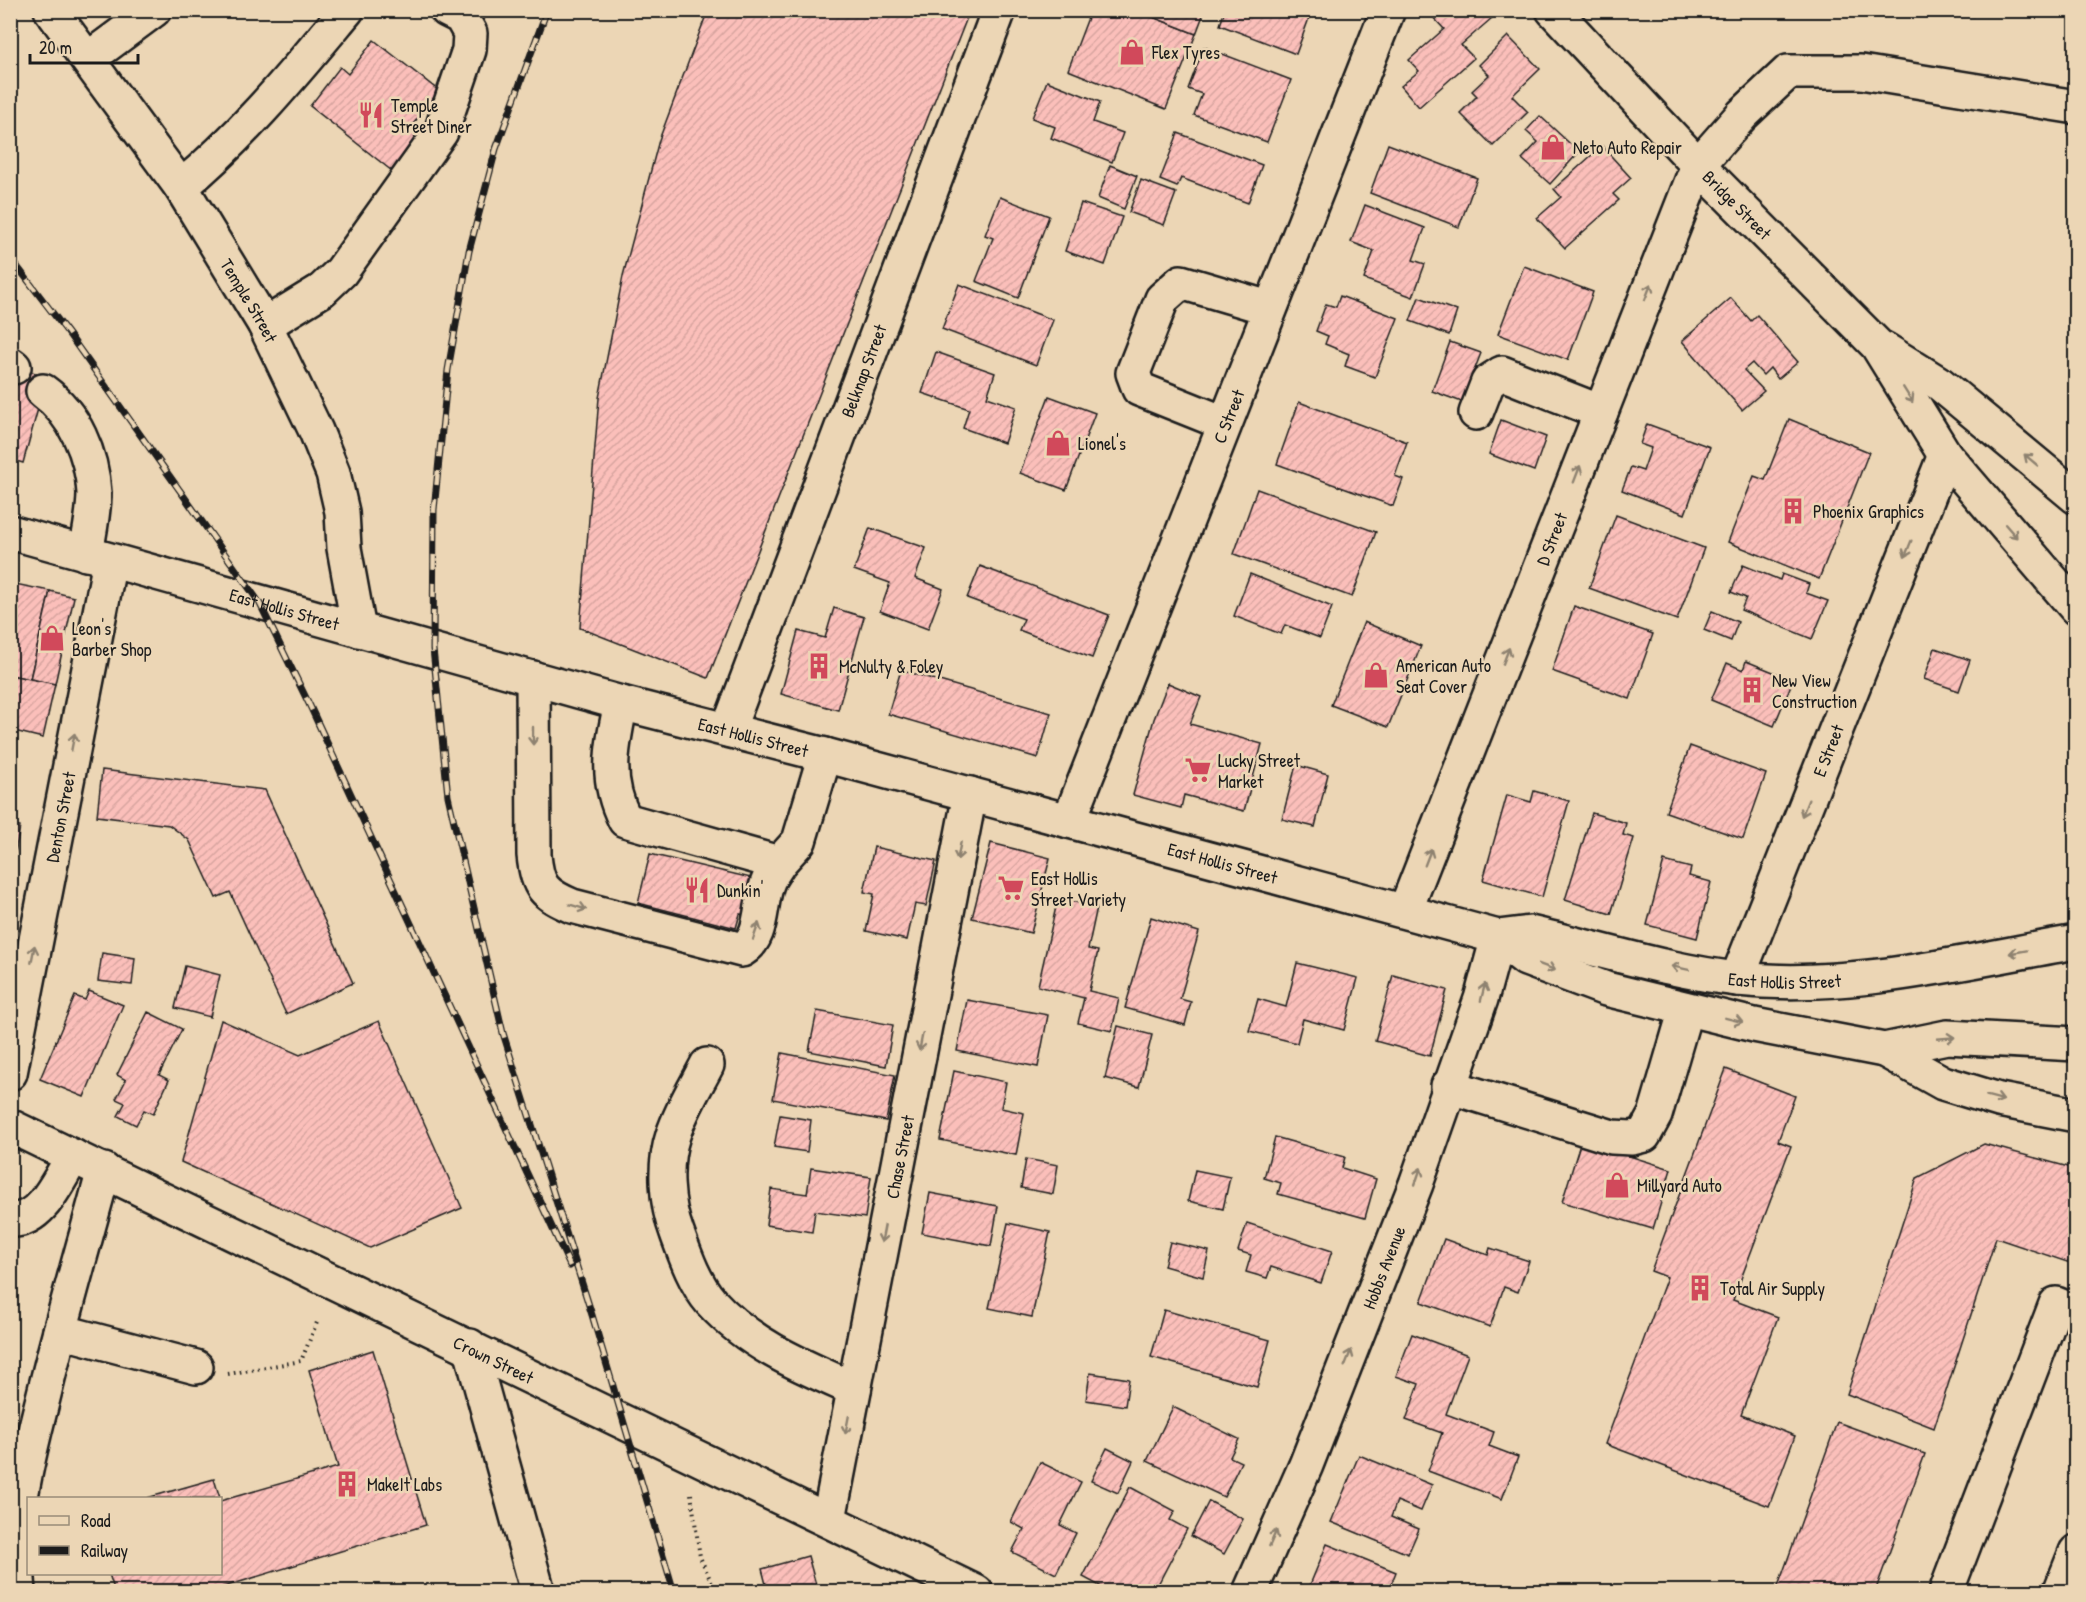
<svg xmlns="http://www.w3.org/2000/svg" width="2086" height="1602" font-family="'Patrick Hand',sans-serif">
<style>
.building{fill:url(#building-hatch);stroke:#1c1c1c;stroke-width:1.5}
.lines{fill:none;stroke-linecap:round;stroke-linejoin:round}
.minor-casing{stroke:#1c1c1c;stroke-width:38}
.major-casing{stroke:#1c1c1c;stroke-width:38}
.path{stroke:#1c1c1c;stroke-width:4;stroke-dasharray:1.5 4.5;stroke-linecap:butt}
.minor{stroke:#ecd6b5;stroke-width:33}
.major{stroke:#ecd6b5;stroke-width:33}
.rail-casing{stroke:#1c1c1c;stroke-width:7}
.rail{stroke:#ecd6b5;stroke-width:4.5;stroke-dasharray:14;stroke-linecap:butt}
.oneway{stroke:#8e8270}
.labels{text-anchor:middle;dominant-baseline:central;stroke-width:5;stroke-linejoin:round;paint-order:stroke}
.poi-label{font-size:18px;fill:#1c1c1c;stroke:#ecd6b5;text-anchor:start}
.street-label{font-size:18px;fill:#1c1c1c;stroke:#ecd6b5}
</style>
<defs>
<pattern id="building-hatch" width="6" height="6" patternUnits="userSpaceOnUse" patternTransform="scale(1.5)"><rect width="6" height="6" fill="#fbbfba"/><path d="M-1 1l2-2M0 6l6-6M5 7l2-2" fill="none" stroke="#d7a49f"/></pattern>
</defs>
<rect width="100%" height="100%" fill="#ecd6b5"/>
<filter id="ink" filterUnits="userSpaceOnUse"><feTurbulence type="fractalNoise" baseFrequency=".0167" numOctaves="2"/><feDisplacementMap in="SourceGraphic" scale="12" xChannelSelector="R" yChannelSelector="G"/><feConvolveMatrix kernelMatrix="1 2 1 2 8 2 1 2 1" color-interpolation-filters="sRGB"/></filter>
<g filter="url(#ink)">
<g class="building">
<path d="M708,10H970L708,678L580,628L599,398L623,276L659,140Z"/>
<path d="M1091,10H1135L1196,34L1166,109L1068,70Z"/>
<path d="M1135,10H1205L1196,34Z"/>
<path d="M1225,10H1312L1296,54L1220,25Z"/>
<path d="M1438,10H1486L1492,18L1461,45L1474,58L1419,107L1401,86L1419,71L1409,60L1444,29L1432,16Z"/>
<path d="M1943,10H1974V16Z"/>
<path d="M1508,36L1540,69L1512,96L1528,112L1493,146L1460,113L1477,96L1472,91L1489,75L1479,65Z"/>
<path d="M374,40L439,91L413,124L428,135L397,175L310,106L340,67L348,74Z"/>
<path d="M1204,47L1291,80L1267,142L1194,115L1202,94L1188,89Z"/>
<path d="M1047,81L1100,102L1093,122L1123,133L1112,162L1051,138L1055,127L1032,118Z"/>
<path d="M1540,116L1579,152L1550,184L1522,159L1538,142L1526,131Z"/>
<path d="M1178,133L1262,165L1248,203L1181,178L1177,187L1160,180Z"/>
<path d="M1388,144L1477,178L1459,227L1370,193Z"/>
<path d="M1602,146L1631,178L1613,194L1619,200L1565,248L1537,218L1561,197L1554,189Z"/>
<path d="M1110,165L1137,176L1124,209L1098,198Z"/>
<path d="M1141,180L1176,193L1164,225L1129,212Z"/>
<path d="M1000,197L1049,216L1018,298L976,281L993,238L985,235Z"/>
<path d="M1081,203L1122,217L1105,265L1065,251Z"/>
<path d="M1365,205L1425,228L1413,260L1425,264L1413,297L1364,279L1374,251L1351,242Z"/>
<path d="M1524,266L1593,292L1568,360L1498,334Z"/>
<path d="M959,284L1053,320L1036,365L942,329Z"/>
<path d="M1340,296L1398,318L1375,377L1345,366L1349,354L1325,344L1328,336L1316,331L1326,304L1336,307Z"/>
<path d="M1419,297L1457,311L1449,335L1410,321Z"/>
<path d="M1731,298L1751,321L1757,315L1798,362L1778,379L1770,368L1763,375L1752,363L1744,370L1764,391L1742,410L1682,341Z"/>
<path d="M1450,342L1481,353L1462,402L1432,391Z"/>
<path d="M936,352L995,373L987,397L1016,407L1004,443L963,428L969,409L922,393Z"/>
<path d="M10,366L47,376L23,463L10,459Z"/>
<path d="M1049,396L1095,413L1066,490L1020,473Z"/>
<path d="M1299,402L1407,442L1395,476L1403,479L1393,506L1277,464Z"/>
<path d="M1789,419L1869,452L1819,579L1728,542L1754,476L1765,480Z"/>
<path d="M1501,420L1546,437L1534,471L1489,454Z"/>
<path d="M1647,424L1710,447L1685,514L1622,490L1631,467L1643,471L1651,448L1640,444Z"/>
<path d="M1257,489L1376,532L1352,597L1234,554Z"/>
<path d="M1616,515L1704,548L1677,620L1589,588Z"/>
<path d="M870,528L926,548L915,578L943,589L928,629L880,611L890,583L854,570Z"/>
<path d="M1743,565L1780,580L1782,574L1809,584L1806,593L1828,601L1812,639L1741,610L1746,598L1731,592Z"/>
<path d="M980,566L1109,615L1092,658L1019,630L1024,619L967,598Z"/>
<path d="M1250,574L1332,607L1320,638L1285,625L1281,634L1234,616Z"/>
<path d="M10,583L50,591L30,679L10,675Z"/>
<path d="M50,591L74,597L55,684L30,679Z"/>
<path d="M1574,606L1653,634L1630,699L1552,671Z"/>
<path d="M834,608L864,617L838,710L781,694L798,631L825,638Z"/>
<path d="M1712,611L1738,622L1731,641L1704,630Z"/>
<path d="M1364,622L1421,646L1388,727L1331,705Z"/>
<path d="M1935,648L1970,660L1959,691L1924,679Z"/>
<path d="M1746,661L1793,680L1774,726L1711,700L1727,663L1743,670Z"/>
<path d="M901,670L1051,713L1038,758L888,714Z"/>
<path d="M10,675L55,684L43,738L10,730Z"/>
<path d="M1168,683L1201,697L1190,724L1262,744L1244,811L1184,795L1181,808L1133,795L1154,719Z"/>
<path d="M10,741H14L10,761Z"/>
<path d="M1690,746L1766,774L1743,839L1666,812Z"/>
<path d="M1296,765L1328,774L1315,827L1282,819Z"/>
<path d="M102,770L265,790L353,983L286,1014L230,892L216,898L189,840L169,825L97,816Z"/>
<path d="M1534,791L1569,801L1542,897L1483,880L1507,795L1531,802Z"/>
<path d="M1592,813L1626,823L1623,835L1634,838L1611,914L1565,900Z"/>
<path d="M10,825L20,827L10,878Z"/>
<path d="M991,843L1050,858L1031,933L972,918Z"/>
<path d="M874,847L936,861L926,906L915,904L907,940L866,931L874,894L864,892Z"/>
<path d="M650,854L751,878L748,889L758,891L752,917L740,914L736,928L638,903Z"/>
<path d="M1664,861L1691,868L1689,876L1711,882L1697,938L1647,925Z"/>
<path d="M1058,898L1097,907L1088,949L1098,951L1089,991L1119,998L1112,1031L1078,1023L1084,998L1038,986Z"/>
<path d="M1151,917L1199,932L1180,999L1191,1002L1185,1025L1125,1008Z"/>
<path d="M102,953L135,958L132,985L98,981Z"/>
<path d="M1297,963L1358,978L1344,1030L1303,1019L1297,1043L1249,1031L1258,999L1286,1007Z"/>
<path d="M185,966L220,975L210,1017L175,1008Z"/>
<path d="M1393,975L1447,990L1430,1056L1375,1041Z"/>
<path d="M89,991L123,1005L84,1097L40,1079L75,996L85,1000Z"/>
<path d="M967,1000L1048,1015L1038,1067L957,1051Z"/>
<path d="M817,1011L893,1025L886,1066L809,1051Z"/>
<path d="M148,1012L182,1029L159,1075L169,1080L153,1114L144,1110L136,1125L118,1116L125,1103L116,1099L126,1080L117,1075Z"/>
<path d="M221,1020L300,1055L379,1021L462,1208L370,1248L181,1162Z"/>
<path d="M1118,1026L1152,1035L1139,1087L1105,1078Z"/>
<path d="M782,1053L895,1075L886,1121L773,1099Z"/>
<path d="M1726,1069L1795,1096L1778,1141L1791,1146L1733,1300L1778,1317L1741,1415L1795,1436L1769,1506L1605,1444L1667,1277L1651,1271Z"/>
<path d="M954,1071L1006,1082L1001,1108L1024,1113L1016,1155L940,1140Z"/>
<path d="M780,1115L811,1120L807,1152L774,1147Z"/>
<path d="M1275,1137L1345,1157L1342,1168L1376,1179L1365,1218L1278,1194L1281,1183L1264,1178Z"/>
<path d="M1581,1141L1671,1169L1653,1229L1562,1202Z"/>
<path d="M1984,1144L2076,1169V1265L1996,1238L1934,1428L1847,1394L1917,1178Z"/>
<path d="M1026,1159L1058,1165L1053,1194L1021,1188Z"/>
<path d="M811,1168L871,1177L865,1218L815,1211L812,1232L766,1225L771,1189L807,1194Z"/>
<path d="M1195,1170L1230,1177L1223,1209L1188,1201Z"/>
<path d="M930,1193L998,1206L991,1246L922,1233Z"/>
<path d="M1008,1223L1050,1232L1032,1317L989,1308Z"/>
<path d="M1247,1223L1332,1251L1321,1283L1271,1267L1267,1278L1246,1272L1251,1255L1238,1251Z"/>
<path d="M1444,1239L1488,1255L1490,1248L1529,1261L1518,1292L1504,1287L1490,1327L1421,1302Z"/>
<path d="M1170,1242L1209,1251L1203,1277L1164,1266Z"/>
<path d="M1164,1310L1270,1340L1257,1387L1151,1357Z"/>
<path d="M1412,1334L1468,1355L1446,1414L1494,1432L1489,1446L1518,1457L1502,1499L1428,1471L1442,1433L1406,1420L1419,1384L1396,1376Z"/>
<path d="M373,1350L426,1525L207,1592H115L109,1574H220V1501L338,1467L309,1370Z"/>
<path d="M1090,1373L1129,1379L1125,1406L1086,1400Z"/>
<path d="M1173,1407L1239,1439L1230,1457L1241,1462L1224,1497L1147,1461Z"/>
<path d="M1837,1422L1925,1454L1875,1592H1776Z"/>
<path d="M1107,1448L1133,1461L1118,1493L1091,1481Z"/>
<path d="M1359,1455L1432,1485L1421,1511L1397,1501L1391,1517L1419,1529L1408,1554L1331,1522Z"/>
<path d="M1040,1462L1081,1482L1060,1525L1076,1533L1056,1574L1012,1552L1024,1529L1011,1522Z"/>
<path d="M214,1479L220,1498H147Z"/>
<path d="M1130,1487L1175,1511L1170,1520L1187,1529L1154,1592H1111L1083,1577Z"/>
<path d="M1209,1501L1243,1519L1224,1554L1191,1536Z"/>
<path d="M1327,1544L1396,1572L1388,1592L1366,1589L1365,1592H1307Z"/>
<path d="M808,1556L818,1592H768L762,1569Z"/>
</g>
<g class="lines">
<g class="minor-casing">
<g id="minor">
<path id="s1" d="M51,10L181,187L265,325L316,431L333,473L342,512L344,548L359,630"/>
<path id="s2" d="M1553,10L1698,165L1877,345L1945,455L2076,608"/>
<path d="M88,59L154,10"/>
<path d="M181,187C244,135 295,72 347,10"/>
<path d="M265,325L322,290L341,272L441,132L469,50L470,33L461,17L447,10"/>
<path d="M1884,349L1940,384L2076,497"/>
<path d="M10,364L14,367"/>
<path d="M43,391C75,414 92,455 94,493C94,513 89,534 86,554"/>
<path d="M1476,413L1488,382L1502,373L1601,412"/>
<path d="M1224,423L1139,389L1133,373L1162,299L1181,282L1269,308"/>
<path d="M533,678L534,855C537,887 544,894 572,906L742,950C765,936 758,902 769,879C772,874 776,868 779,863"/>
<path d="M621,703C612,747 604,778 625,820L779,863L799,841L825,755"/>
<path id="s3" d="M728,730L999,10"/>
<path id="s4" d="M1069,821L1388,10"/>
<path id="s5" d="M1405,911L1698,165L1742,115L1788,72H1861L2076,107"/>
<path id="s6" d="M1737,979L1945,455"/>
<path d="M1884,1050L1943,1083L1999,1100L2076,1115"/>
<path d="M707,1065C695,1088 681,1110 673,1135C663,1165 666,1204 677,1233C685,1255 695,1284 711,1302C750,1345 802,1366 854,1389"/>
<path id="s7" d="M10,1073L110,561"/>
<path d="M1448,1086L1612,1137L1632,1138L1644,1135L1655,1115L1686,1009"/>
<path id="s8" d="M10,1126L976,1592"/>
<path d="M10,1220C41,1223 59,1179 73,1156"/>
<path d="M60,1331L196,1367"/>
<path d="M470,1346L538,1592"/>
<path id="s9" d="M829,1519L970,794"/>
<path d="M19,1592C11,1514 27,1464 45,1390C63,1316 84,1244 104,1170"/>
<path id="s10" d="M1250,1592L1306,1465L1416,1184L1481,999L1498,937"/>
<path d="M1946,1592L2056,1304L2076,1312"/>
<path d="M2060,1592L2076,1552"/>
</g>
</g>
<g class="major-casing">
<g id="major">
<path id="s11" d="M10,532L621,703L825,755L1498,937L1526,959L1606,989L1754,1025L1884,1050L1947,1037L2076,1044"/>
<path id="s12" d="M1498,937L1530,933C1596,948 1671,972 1738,979C1850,991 1966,961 2076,942"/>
</g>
</g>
<g class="path">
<path d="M228,1374L301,1361L318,1320"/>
<path d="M691,1494L700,1557L716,1592"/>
</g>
<use href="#minor" class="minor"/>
<use href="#major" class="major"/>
<g class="rail-casing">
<g id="rail">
<path d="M547,10L496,149L469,251L448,370L434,510L433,649L448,796L503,1033L592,1315L674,1592"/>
<path d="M10,257L68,333L259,602L310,706L570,1266"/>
</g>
</g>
<use href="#rail" class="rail"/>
</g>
<defs><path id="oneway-shaft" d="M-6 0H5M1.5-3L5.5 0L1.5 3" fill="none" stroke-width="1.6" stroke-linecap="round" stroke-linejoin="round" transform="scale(1.5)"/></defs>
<g class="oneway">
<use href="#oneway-shaft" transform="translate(1648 292) rotate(-69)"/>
<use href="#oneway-shaft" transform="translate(1908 395) rotate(58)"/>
<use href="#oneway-shaft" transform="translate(2031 460) rotate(-140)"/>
<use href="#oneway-shaft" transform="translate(1577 474) rotate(-69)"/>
<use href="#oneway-shaft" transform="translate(2011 531) rotate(49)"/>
<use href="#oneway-shaft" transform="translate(1908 549) rotate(112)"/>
<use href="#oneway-shaft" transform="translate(1506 656) rotate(-69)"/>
<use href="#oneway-shaft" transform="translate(533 736) rotate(90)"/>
<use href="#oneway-shaft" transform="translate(73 742) rotate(-79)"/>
<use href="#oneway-shaft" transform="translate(1805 808) rotate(112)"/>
<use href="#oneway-shaft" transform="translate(959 851) rotate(101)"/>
<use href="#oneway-shaft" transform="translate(1428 857) rotate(-69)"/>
<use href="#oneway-shaft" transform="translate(578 907) rotate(17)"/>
<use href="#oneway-shaft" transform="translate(756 931) rotate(-71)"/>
<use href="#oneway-shaft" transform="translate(2018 952) rotate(170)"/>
<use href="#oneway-shaft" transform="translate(33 954) rotate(-79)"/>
<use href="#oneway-shaft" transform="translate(1547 967) rotate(21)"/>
<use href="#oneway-shaft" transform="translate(1680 968) rotate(-168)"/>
<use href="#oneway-shaft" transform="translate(1483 992) rotate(-76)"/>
<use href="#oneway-shaft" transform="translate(1734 1020) rotate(14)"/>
<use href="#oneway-shaft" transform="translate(1946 1038) rotate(-5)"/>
<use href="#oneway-shaft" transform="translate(921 1042) rotate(101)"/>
<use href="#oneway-shaft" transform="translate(1995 1098) rotate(15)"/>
<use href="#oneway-shaft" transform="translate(1418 1176) rotate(-71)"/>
<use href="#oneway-shaft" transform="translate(883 1234) rotate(101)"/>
<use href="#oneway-shaft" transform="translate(1348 1358) rotate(-68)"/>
<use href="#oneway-shaft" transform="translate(847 1425) rotate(101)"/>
<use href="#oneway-shaft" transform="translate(1273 1538) rotate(-66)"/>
</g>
</g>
<defs>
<g id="shop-bare" transform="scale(2.07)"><path d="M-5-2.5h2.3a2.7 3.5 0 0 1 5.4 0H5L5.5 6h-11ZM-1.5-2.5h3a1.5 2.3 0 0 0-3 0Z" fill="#d1495b" stroke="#ecd6b5" stroke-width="2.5" paint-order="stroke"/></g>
<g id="restaurant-bare" transform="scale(2.07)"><path d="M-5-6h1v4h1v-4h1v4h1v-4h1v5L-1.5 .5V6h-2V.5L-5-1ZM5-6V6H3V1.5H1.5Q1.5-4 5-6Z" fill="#d1495b" stroke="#ecd6b5" stroke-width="2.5" paint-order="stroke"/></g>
<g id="building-bare" transform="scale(2.07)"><path d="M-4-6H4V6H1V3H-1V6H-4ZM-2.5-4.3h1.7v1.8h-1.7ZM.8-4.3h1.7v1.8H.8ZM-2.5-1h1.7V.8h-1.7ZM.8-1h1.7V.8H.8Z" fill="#d1495b" stroke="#ecd6b5" stroke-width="2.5" paint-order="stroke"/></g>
<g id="supermarket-bare" transform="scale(2.07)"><path d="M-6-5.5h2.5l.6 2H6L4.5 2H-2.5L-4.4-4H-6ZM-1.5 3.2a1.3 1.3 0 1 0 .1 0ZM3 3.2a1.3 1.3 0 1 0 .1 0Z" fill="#d1495b" stroke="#ecd6b5" stroke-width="2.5" paint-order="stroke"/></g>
</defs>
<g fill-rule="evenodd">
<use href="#shop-bare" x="1132" y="52"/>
<use href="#restaurant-bare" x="371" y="115"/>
<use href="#shop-bare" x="1553" y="147"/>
<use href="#shop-bare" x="1058" y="443"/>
<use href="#building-bare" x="1793" y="511"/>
<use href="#shop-bare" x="52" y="638"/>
<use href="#building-bare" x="819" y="666"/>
<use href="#shop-bare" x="1376" y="675"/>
<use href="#building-bare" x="1752" y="690"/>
<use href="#supermarket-bare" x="1198" y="770"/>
<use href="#supermarket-bare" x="1011" y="888"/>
<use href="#restaurant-bare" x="697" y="890"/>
<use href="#shop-bare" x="1617" y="1185"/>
<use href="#building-bare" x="1700" y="1288"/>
<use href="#building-bare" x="347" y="1484"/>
</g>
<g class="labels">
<g class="poi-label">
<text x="1152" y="52">Flex Tyres</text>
<text x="391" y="105">Temple<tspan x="391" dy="21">Street Diner</tspan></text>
<text x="1573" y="147">Neto Auto Repair</text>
<text x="1078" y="443">Lionel's</text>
<text x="1813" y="511">Phoenix Graphics</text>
<text x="72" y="628">Leon's<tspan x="72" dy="21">Barber Shop</tspan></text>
<text x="1396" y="665">American Auto<tspan x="1396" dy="21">Seat Cover</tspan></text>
<text x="839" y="666">McNulty &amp; Foley</text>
<text x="1772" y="680">New View<tspan x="1772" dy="21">Construction</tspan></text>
<text x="1218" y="760">Lucky Street<tspan x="1218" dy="21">Market</tspan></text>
<text x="1031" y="878">East Hollis<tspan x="1031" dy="21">Street Variety</tspan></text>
<text x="717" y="890">Dunkin'</text>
<text x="1637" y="1185">Millyard Auto</text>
<text x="1720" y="1288">Total Air Supply</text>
<text x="367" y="1484">MakeIt Labs</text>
</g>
<g class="street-label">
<text stroke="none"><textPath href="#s2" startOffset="268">Bridge Street</textPath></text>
<text stroke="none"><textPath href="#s1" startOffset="352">Temple Street</textPath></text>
<text stroke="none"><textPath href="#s3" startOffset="384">Belknap Street</textPath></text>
<text stroke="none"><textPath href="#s4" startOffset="435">C Street</textPath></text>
<text stroke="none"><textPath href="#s5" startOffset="400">D Street</textPath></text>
<text stroke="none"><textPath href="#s11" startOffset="285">East Hollis Street</textPath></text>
<text stroke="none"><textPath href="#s11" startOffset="771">East Hollis Street</textPath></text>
<text stroke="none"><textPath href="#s6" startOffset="246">E Street</textPath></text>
<text stroke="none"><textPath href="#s7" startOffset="261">Denton Street</textPath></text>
<text stroke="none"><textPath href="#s11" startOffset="1257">East Hollis Street</textPath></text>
<text stroke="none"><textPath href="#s12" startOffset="292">East Hollis Street</textPath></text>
<text stroke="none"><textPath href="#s9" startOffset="369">Chase Street</textPath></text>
<text stroke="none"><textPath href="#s10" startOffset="351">Hobbs Avenue</textPath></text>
<text stroke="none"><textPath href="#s8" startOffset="537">Crown Street</textPath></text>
</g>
</g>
<rect width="2086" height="1602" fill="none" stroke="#ecd6b5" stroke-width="36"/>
<rect x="18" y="18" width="2050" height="1566" fill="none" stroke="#1c1c1c" stroke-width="2" filter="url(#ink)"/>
<rect x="27" y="1497" width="195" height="78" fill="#ecd6b5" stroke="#998c78" stroke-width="1.5"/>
<rect x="39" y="1516" width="30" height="9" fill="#ecd6b5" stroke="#998c78" stroke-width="1.5"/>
<text x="81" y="1527" font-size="18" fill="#1c1c1c">Road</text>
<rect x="39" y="1546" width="30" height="9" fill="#1c1c1c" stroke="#998c78" stroke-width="1.5"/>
<text x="81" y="1557" font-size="18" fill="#1c1c1c">Railway</text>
<path d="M30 54v9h108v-9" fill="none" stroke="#1c1c1c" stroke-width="3"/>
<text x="39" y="54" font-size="18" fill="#1c1c1c" stroke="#ecd6b5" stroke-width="4.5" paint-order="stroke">20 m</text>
</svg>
